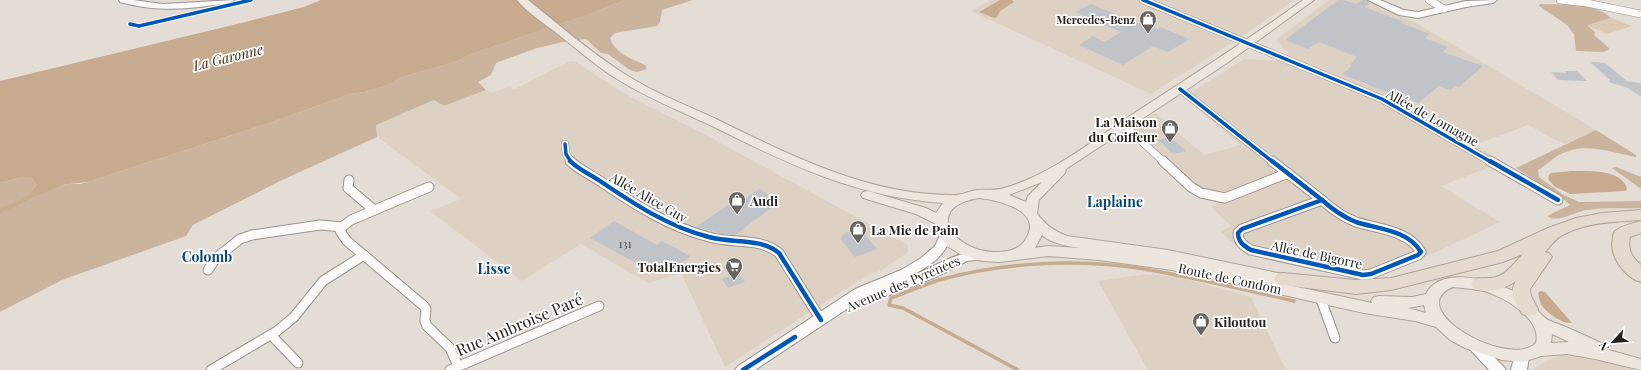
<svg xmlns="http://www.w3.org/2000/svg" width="1641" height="370" font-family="'Playfair Display',serif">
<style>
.built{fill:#ddd1c3}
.green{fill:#decab4}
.forest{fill:#cbb49d}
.water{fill:#c6ab8f}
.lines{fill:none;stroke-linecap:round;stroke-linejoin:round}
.stream{stroke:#c6ab8f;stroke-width:3.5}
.building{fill:#c0c4c8}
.street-far1-casing{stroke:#99948e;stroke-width:8}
.street-casing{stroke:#99948e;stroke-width:11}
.secondary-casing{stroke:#99948e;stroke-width:2}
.primary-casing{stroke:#b0a395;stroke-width:2}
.highway-casing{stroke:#b0a395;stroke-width:2}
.street-far1{stroke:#fbfaf9;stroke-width:7}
.street{stroke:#fbfaf9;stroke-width:9}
.secondary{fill:#fbfaf9;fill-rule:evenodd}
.primary{fill:#ece6df;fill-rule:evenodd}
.highway{fill:#e4dace;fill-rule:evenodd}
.cycleway-far1-casing{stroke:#fff;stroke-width:5.5}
.cycleway-casing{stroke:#fff;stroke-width:7}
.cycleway-far1{stroke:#0057b8;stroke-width:3.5}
.cycleway{stroke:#0057b8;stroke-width:4.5}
.labels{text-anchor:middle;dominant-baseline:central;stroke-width:3.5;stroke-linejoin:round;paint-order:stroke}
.far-poi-label{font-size:11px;font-weight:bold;fill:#26211d;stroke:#fff;text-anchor:end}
.number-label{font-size:11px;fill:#4c4a48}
.street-label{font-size:13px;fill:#26211d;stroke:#fff}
.poi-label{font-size:13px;font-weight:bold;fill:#26211d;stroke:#fff;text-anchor:start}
.water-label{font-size:14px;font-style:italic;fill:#452b0c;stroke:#fff}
.neighbourhood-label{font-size:14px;font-weight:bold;fill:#084878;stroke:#fff}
.near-street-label{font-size:16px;fill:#26211d;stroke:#fff}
</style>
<rect width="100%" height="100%" fill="#e4ddd6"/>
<g class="built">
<path d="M990,0H1289L1293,1L1247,33L1151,94L971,11Z"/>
<path d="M1329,0H1364L1413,21L1596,130L1564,144L1528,125L1475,145L1503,162L1441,186L1500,222L1432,254L1373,278L1355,279L1246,255L1221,232L1231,226L1211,207L1217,204L1130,127L1155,113L1204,155L1241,145L1187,100L1196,89L1245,59L1276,61L1289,54L1276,40Z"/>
<path d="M570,61L576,62L625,94L700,132L908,245V252L884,269L864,277L725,367L681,273L648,283L581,244L522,281L430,211L461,199L377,137L376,125L434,100L444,106L486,90L492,93L509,87L515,89Z"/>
<path d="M1146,274L1178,277L1251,297L1281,360L1287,370H1148L1098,281Z"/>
<path d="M1562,355L1616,364L1632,370H1532L1546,361Z"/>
</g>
<path class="green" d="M1611,18L1632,26L1607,34L1586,25Z"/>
<g class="forest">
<path d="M625,0H693L662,10L660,22L657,26L615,33L610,38C615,53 631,59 645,65L647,69L637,72L630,70L608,54L601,53L586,39L563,42L537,48L501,61L496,63L491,75L478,82L486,90L444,106L434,100L376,125L377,137L280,181L193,225L186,236L62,280L0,312V183L22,177H31L37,185L29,193L68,184H80L91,181L278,120L350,94L365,92L388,85L399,78L458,61L471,54L587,15Z"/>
<path d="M1540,4C1561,5 1595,2 1611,18L1587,25L1595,32L1594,35L1610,49L1603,52L1576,51L1574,34L1567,25L1539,6Z"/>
<path d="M1596,130L1636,155V157C1611,152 1584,141 1559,155C1552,159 1545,166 1538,170L1539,177L1562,194L1579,202L1641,201V208C1624,209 1605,207 1588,210C1575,211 1559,224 1547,216L1570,205L1566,201L1516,168Z"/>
<path d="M1616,167L1641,177V189L1612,168Z"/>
</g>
<g class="water">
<path d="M321,0H625L587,15L471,54L458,61L399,78L388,85L365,92L350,94L278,120L91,181C83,183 76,183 68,184C55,186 44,195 31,197L29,193L37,185L31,177H22L0,183V81L233,25L304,7Z"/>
<path d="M1000,0H1012L1014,2L1000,11L997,17L994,18L979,12Z"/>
<path d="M1572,171C1587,171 1623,169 1627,189L1625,191L1570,194L1554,186L1548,179L1549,175L1551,173Z"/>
<path d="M1540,291L1545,292L1572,323C1562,324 1549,314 1542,306C1540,303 1539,297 1538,293Z"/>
</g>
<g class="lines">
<g class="stream">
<path d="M0,211L23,201L34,194"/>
<path d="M1018,370L903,308L889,305L891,298C907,292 923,285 939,280C1000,263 1069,259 1131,267C1186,275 1240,289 1294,301"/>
</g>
</g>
<g class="building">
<path d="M1338,0H1343L1356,4L1363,0H1367L1370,3L1364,7L1404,22L1401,23L1430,34L1425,38L1448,47L1443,52L1483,66L1459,87L1455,86L1450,90L1439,86L1418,103L1407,98L1406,100L1342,74L1352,66L1350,65L1357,57L1319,42L1308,49L1285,40Z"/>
<path d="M1091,4L1142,25L1144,24L1157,29L1160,27L1189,39L1168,52L1153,46L1123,65L1079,45L1093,36L1105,42L1121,32L1075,12Z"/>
<path d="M1593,62L1605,63L1627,81L1641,83V97L1628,88L1609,82L1610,80L1591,63Z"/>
<path d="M1565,71H1577L1587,81L1558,80L1551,72L1567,73Z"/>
<path d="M1170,137L1186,151L1173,154L1158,140Z"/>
<path d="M759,189L781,201L735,235L719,233L696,227L732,202L736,205Z"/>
<path d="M614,221L657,245L662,241L690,256L683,262L651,271L590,238Z"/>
<path d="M862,231L877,249L855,257L841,240L842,236L846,232L856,233Z"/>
<path d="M739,273L745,282L728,288L722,279Z"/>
</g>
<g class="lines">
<g class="street-far1-casing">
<g id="street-far1">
<path d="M1143,0L1382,99L1491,162"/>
<path d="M1429,0L1444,9"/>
<path d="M1560,0L1587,3L1641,14"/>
<path d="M1180,89L1273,162"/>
<path d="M1124,125L1164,162"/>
<path d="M565,144L566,154L571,162"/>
</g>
</g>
<g class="street-casing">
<g id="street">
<path d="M570,161C578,169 591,175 600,181C634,204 669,227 709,237C733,244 759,237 779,253L821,320"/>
<path d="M1163,161L1191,187L1201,193L1225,198L1288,173"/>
<path d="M1272,161L1322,200"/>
<path d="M1490,161L1558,200"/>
<path d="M349,180L348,188L374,210"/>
<path d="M429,187L351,220L342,227L340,231L347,241L424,306L426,309L425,321L427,326L450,348L458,366"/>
<path d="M1322,200C1332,209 1343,217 1356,222C1378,229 1408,230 1421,252L1418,255L1371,274L1363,275L1251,250C1244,246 1238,242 1238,233L1242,229Z"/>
<path d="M208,270L216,258L240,239L252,235L320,225L342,227"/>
<path d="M1320,297L1335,338"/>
<path d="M271,335L298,363"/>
<path d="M211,370L277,331L294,317L323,281L364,255"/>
<path d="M450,370L599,306"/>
</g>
</g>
<g class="secondary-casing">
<g id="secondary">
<path d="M119,0H133L163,4L234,0C230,4 220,4 214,5C182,10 152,11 120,2Z"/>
<path d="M1368,0H1380L1404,10L1418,12L1466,1L1497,0L1493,3L1466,7L1418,18L1399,15Z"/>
<path d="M946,232L951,233L952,236C942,259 932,264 911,276C932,269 962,247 984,253L986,256L984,259L967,261L936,277L882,298L877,299L872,298L870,294L865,297L755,370H735L738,366L855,289L901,270L921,258L935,246L941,233Z"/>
<path d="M1474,340L1479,342L1503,366L1506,370H1489L1467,346L1469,342Z"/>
<path d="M1522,350L1527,352L1529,356L1527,370H1511L1512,365L1517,352Z"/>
</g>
</g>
<g class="primary-casing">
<path id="primary" d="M517,0H528C559,25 589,51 623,73C651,91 683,104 714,118C788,154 866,195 952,195C960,196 969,191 977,190C987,189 994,191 1004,188C1050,175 1091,142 1130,116C1188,78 1247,41 1303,0H1314L1227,63L1066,169L1065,173L1039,200L1037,213C1044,224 1054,231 1067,236L1168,250L1292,276L1297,277L1299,281L1297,285L1293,286L1372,303L1371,301L1374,297L1379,296L1412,297L1426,294C1441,263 1500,282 1522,296C1531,302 1537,310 1544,317C1548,321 1556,323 1561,325C1575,331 1589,337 1603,344L1605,349L1641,359V370L1595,359L1567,354L1541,356L1523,362L1502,360L1465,348L1450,340L1436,327L1415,321L1364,313L1172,270L1099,260L1048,256L1000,262L982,261L960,254L947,246L936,231V224L916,214L863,198L861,195L863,192L868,191L926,208L936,213L943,203C856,197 788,164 712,126C680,111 647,98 617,79C596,66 578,50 559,35C546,25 527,12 517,0ZM1042,182L1028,196L1026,202L1009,195ZM979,198C997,200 1042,210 1027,237C1023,245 1017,249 1008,251C959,260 917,208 979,198ZM1042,235C1051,244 1069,246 1080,248L1048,246L1035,248ZM1453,287C1464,288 1474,289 1484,291C1504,297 1542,318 1536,343C1508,370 1401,308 1453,287ZM1424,305L1426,313L1408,308ZM1552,334L1569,342L1551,343Z"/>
</g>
<g class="highway-casing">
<g id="highway">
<path d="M1641,210V220C1615,222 1584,222 1561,236C1555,239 1550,247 1545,252L1549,253L1552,257L1530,289L1531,296L1538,309L1536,314L1529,316L1522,314C1516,303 1508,293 1516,281C1503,290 1489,293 1474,289L1471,284L1474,279C1481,277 1489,279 1496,277C1507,274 1516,261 1523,254L1503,262L1391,290L1356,294L1283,285L1277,284L1274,279L1277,274L1283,273L1356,280L1391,278L1498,251L1548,228L1576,218L1602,213Z"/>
<path d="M1641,221V233L1630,237C1627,250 1632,257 1641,265V282C1625,278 1608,255 1613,238C1613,235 1614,231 1617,230C1623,225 1634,223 1641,221Z"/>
</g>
</g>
<use href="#street-far1" class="street-far1"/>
<use href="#street" class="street"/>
<use href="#secondary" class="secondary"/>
<use href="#primary" class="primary"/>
<use href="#highway" class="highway"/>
<g class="cycleway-far1-casing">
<g id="cycleway-far1">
<path d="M1143,0L1382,99L1491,162"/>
<path d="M130,24L139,26L251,0"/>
<path d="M1180,89L1273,162"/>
<path d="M565,144L566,154L571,162"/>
</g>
</g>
<g class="cycleway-casing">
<g id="cycleway">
<path d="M570,161C578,169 591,175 600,181C634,204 669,227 709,237C733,244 759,237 779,253L821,320"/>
<path d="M1272,161L1322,200"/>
<path d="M1490,161L1558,200"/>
<path d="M1322,200C1332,209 1343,217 1356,222C1378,229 1408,230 1421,252L1418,255L1371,274L1363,275L1251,250C1244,246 1238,242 1238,233L1242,229Z"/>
<path d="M743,370L795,337"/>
</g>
</g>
<use href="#cycleway-far1" class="cycleway-far1"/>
<use href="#cycleway" class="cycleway"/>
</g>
<defs>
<g id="shop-pin" transform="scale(0.9)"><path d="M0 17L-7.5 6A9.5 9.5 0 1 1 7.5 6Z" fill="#68635e" stroke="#fff"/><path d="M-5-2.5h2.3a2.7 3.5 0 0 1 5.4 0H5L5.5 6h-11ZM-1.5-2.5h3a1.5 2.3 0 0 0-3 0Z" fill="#fff"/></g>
<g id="supermarket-pin" transform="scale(0.9)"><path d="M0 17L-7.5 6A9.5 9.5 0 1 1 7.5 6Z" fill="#68635e" stroke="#fff"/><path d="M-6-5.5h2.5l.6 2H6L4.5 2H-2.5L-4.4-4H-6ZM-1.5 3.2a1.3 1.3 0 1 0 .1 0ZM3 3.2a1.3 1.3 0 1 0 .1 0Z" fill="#fff"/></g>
</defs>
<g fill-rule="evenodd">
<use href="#shop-pin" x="1148" y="19"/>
<use href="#shop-pin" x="1170" y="128"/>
<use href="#shop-pin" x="737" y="200"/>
<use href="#shop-pin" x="858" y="229"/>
<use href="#supermarket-pin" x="734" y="266"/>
<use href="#shop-pin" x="1201" y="321"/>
</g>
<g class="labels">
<g class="far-poi-label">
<text x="1135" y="19">Mercedes-Benz</text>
</g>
<g class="number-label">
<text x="625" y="243">131</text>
</g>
<g class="street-label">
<text transform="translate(1433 117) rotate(29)">Allée de Lomagne</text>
<text transform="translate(649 197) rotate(30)">Allée Alice Guy</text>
<text transform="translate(1317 254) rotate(12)">Allée de Bigorre</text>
<text transform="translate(1230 278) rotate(12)">Route de Condom</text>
<text transform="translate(903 283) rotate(-23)">Avenue des Pyrénées</text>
</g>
<g class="poi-label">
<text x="1157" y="121" text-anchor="end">La Maison<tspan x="1157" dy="15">du Coiffeur</tspan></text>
<text x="750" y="200">Audi</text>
<text x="871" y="229">La Mie de Pain</text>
<text x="721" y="266" text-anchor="end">TotalEnergies</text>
<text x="1214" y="321">Kiloutou</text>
</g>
<g class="water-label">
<text transform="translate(228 57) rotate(-14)">La Garonne</text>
</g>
<g class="neighbourhood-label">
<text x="1115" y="201">Laplaine</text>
<text x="207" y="256">Colomb</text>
<text x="494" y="268">Lisse</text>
</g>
<g class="near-street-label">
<text transform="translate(519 324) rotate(-23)">Rue Ambroise Paré</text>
</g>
</g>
<g transform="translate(1613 342) rotate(244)" stroke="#ffffff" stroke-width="3" paint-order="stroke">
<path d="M0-3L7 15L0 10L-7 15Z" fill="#26211d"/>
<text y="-6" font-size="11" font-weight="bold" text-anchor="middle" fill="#26211d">N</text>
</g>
</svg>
